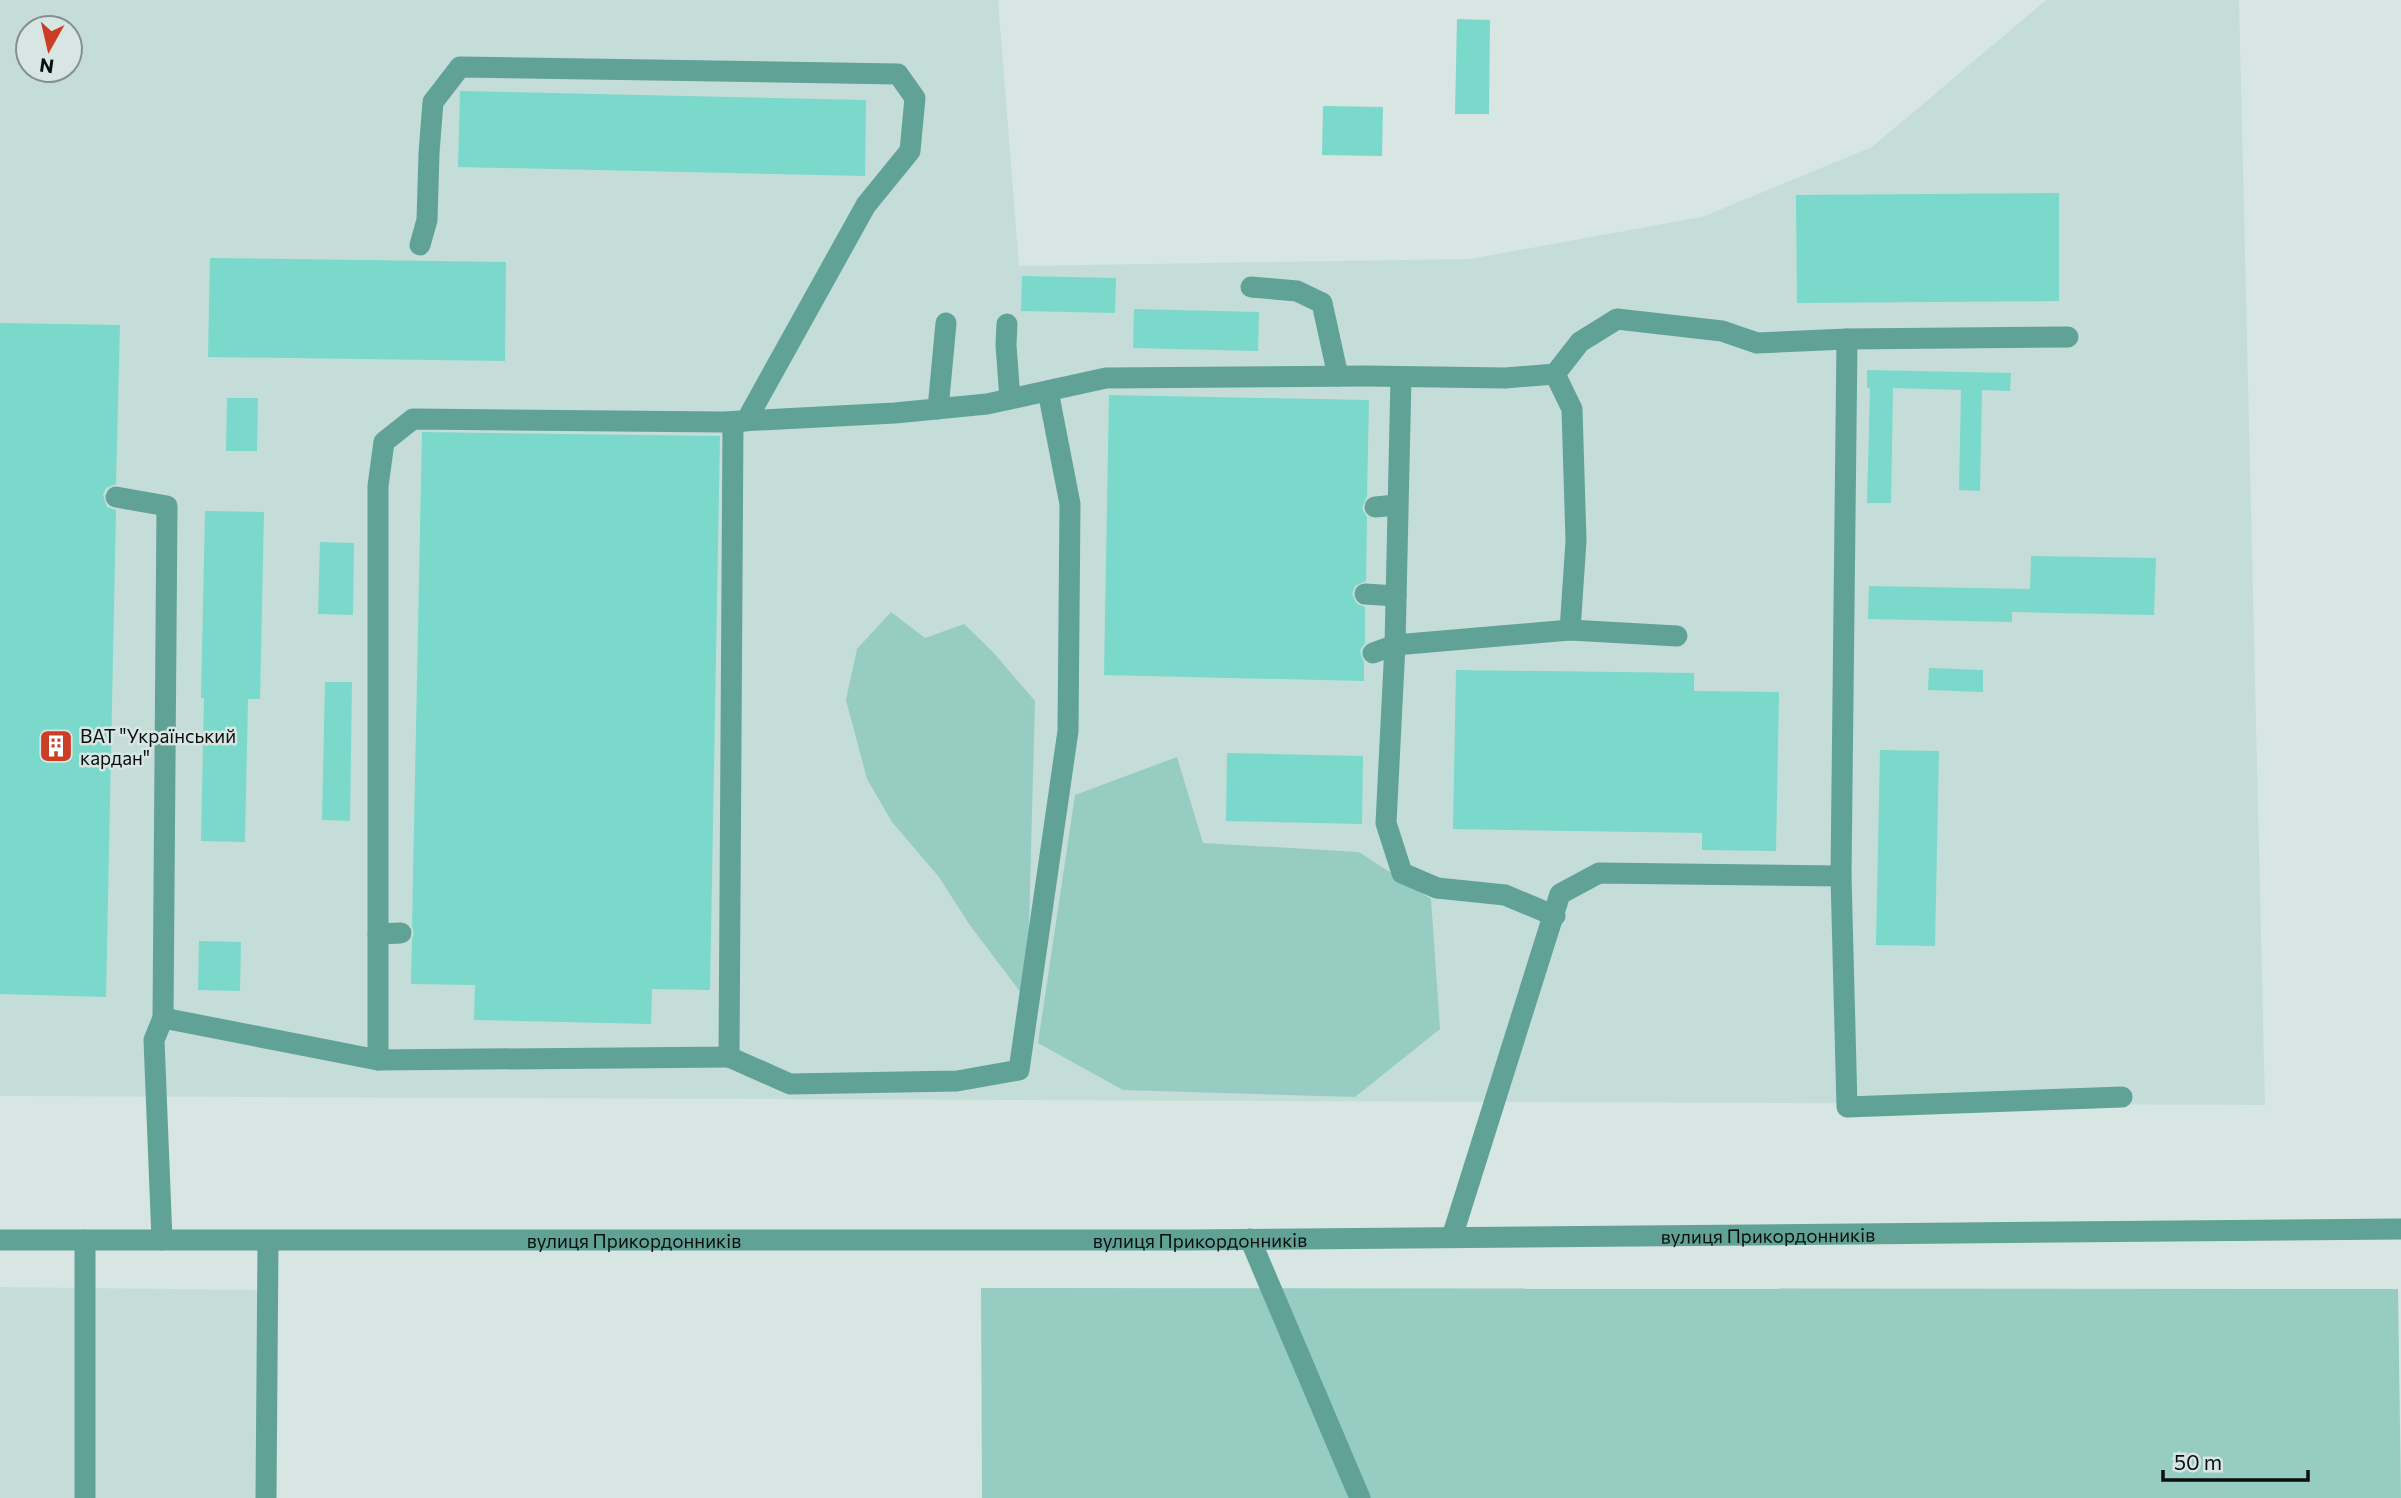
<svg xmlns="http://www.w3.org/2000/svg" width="2401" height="1498" font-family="Commissioner,sans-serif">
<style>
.built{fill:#c4ddd8;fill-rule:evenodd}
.green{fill:#97ccc3}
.building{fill:#7ad9ca}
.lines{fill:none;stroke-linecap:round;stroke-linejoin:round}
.minor{stroke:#61a297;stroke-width:21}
.labels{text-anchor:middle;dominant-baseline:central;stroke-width:5;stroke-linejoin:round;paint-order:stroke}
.poi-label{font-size:19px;fill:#0a0f0e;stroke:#d7e6e3;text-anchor:start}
.street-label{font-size:19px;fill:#0a0f0e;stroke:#d7e6e3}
</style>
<rect width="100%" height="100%" fill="#d7e6e3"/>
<g class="built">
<path d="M0,0H998L1019,266L1470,259L1702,217L1872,147L2046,0H2239L2265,1105L0,1096ZM28,28H70V70H28Z"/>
<path d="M0,1287L257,1290L256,1498H0Z"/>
</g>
<g class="green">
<path d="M891,612L925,638L964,624L993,652L1035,701L1027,1001L969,924L939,877L892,822L867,779L846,700L857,649Z"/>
<path d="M1177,757L1203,843L1359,852L1431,899L1440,1029L1355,1097L1123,1090L1038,1043L1075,795Z"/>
<path d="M981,1288L2398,1289L2401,1498H982Z"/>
</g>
<g class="building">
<path d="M1457,19L1490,20L1489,114H1455Z"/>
<path d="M460,91L866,100L865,176L458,167Z"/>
<path d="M1323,106L1383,107L1382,156L1322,155Z"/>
<path d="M2059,193V301L1797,303L1796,195Z"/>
<path d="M210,258L506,262L505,361L208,357Z"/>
<path d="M1022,276L1116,278L1115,313L1021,311Z"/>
<path d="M1134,309L1259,312L1258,351L1133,348Z"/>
<path d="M0,323L120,325L116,484L106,488L103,495L107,507L116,510L106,997L0,994Z"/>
<path d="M1867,370L2011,373L2010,391L1982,390L1980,491L1959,490L1961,390L1893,388L1891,503H1867L1870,388H1867Z"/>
<path d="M1109,395L1369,400L1367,496L1362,508L1367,517L1366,581L1355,586L1352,594L1357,604L1365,607V643L1360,651L1364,663V681L1104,675Z"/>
<path d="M227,398H258L257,451H226Z"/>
<path d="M422,432L720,436L710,990L652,989L651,1024L474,1020L475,985L411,984L412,940L414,933L412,926Z"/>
<path d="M205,511L264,512L260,699H248L245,842L201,841L204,698H201Z"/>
<path d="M320,542L354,543L353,615L318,614Z"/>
<path d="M2031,556L2156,558L2154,615L2012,612V622L1868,619L1869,586L2030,589Z"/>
<path d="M1929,668L1983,670V692L1928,690Z"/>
<path d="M1456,670L1694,673V691L1779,692L1776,851L1702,850V833L1453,829Z"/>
<path d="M325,682H352L350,821L322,820Z"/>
<path d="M1880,750L1939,751L1935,946L1876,945Z"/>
<path d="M1227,753L1363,756L1362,824L1226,821Z"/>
<path d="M199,941L241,942L240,991L198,990Z"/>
</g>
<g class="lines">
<g class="minor">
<path d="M420,245L427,220L429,153L433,102L460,67L898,74L915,98L910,151L866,205L746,421"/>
<path d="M1251,287L1297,291L1322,303L1338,376"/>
<path d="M1007,324L1006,345L1010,399"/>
<path d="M1555,374L1572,409L1576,541L1570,630"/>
<path d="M938,409L946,323"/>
<path d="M116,497L167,506L163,1018"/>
<path d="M1375,507L1397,505"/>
<path d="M1365,594L1396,596"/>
<path d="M1373,653L1395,645L1401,377"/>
<path d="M1841,876L1847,339L2068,337"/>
<path d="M1555,916L1505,895L1437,888L1402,873L1386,823L1395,645L1570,630L1677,636"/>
<path d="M378,934L401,933"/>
<path d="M729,1057L790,1084L957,1081L1019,1070L1068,731L1070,504L1048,391"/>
<path d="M378,1060L729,1057L733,422"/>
<path d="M1452,1237L1560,894L1599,873L1841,876L1847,1107L2122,1097"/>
<path d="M1250,1239L1360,1498"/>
<path id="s1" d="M0,1240H1188L2401,1229"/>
<path d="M162,1240L154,1040L163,1018L378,1060V486L384,442L413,419L723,422L895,413L987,404L1106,378L1366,376L1505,378L1555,374L1580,342L1617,319L1722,331L1757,343L1847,339"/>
<path d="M85,1498V1240"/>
<path d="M266,1498L268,1241"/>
</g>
</g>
<defs>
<g id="building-square" transform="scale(1.75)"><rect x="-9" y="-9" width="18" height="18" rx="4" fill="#ca3e25" stroke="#d7e6e3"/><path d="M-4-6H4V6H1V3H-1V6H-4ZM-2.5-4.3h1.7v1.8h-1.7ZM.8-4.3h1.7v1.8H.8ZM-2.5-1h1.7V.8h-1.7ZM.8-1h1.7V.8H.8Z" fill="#fff"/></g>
</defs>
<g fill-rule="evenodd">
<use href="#building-square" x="56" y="746"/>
</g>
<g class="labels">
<g class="poi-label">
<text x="80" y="735">ВАТ "Український<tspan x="80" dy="22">кардан"</tspan></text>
</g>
<g class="street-label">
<text stroke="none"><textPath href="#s1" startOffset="1768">вулиця Прикордонників</textPath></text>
<text stroke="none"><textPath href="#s1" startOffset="1200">вулиця Прикордонників</textPath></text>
<text stroke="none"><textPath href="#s1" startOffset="634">вулиця Прикордонників</textPath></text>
</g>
</g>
<g transform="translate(49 49) rotate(188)"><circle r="33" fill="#d7e6e3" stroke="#85908e" stroke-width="2"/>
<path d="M0-5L12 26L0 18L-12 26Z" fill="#ca3e25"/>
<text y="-10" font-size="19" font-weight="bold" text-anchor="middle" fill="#0a0f0e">N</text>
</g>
<path d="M2163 1470v10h145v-10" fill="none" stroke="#0a0f0e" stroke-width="3.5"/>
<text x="2174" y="1470" font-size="21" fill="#0a0f0e" stroke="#d7e6e3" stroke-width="5" paint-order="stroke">50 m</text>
</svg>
